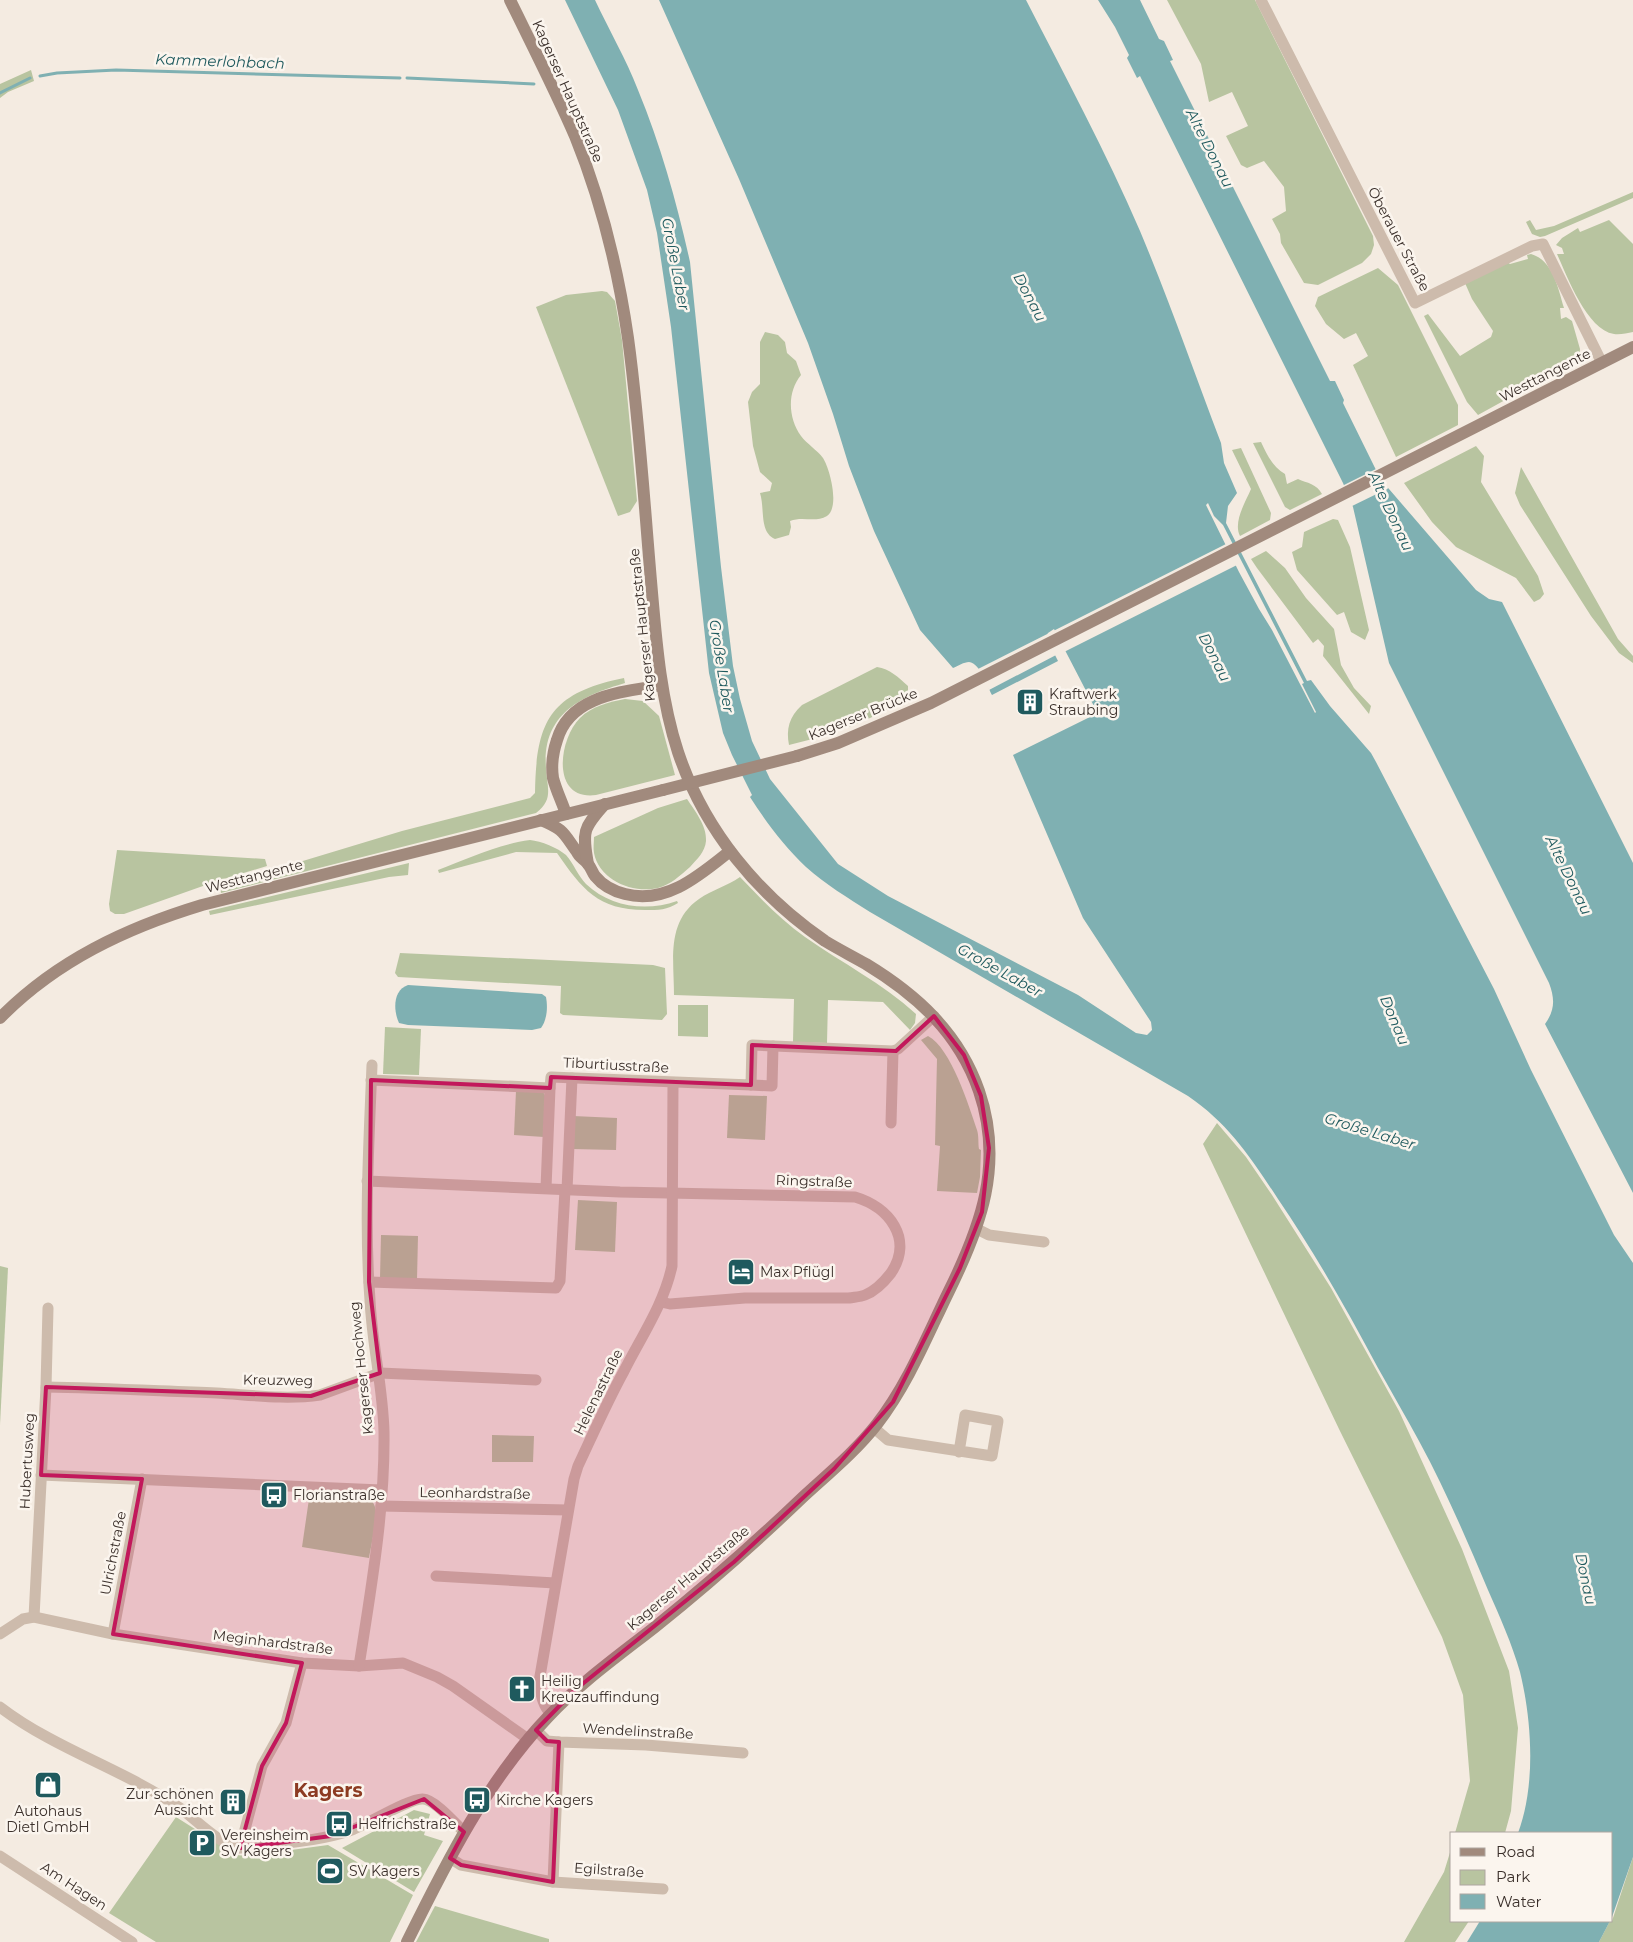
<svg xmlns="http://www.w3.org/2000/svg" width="1633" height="1942" font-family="Montserrat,sans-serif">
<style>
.green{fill:#b8c4a0}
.water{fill:#7fb0b2;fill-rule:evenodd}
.pier{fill:#f4ebe1}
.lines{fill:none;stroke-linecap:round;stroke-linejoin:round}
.stream{stroke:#7fb0b2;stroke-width:3}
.street{stroke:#cdbbac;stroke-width:11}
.secondary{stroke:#a18a7d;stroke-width:12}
.secondary-bridge{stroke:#a18a7d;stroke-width:12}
.marked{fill:#c2185b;fill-opacity:0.2;stroke:#c2185b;stroke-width:4;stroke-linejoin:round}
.labels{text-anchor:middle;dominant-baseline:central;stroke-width:5;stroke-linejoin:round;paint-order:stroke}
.street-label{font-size:14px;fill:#3b302b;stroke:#fbf5ee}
.poi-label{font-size:14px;fill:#3b302b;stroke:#fbf5ee;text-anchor:start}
.water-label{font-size:15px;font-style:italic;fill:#1f5a5e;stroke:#fbf5ee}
.district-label{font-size:19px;font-weight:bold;fill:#8c3b22;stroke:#fbf5ee}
</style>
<rect width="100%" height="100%" fill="#f4ebe1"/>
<g class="green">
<path d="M1167,0H1255L1373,236L1374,245L1371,254L1362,263L1318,285L1304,283L1281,243L1280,234L1272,219L1286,211L1284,187L1264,161L1247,168L1241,165L1226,136L1248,126L1232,92L1209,102L1201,64Z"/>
<path d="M31,70L34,81L8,92L0,98V84Z"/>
<path d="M1633,192V198L1545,236L1540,237L1532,234L1526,222L1530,220L1536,230L1554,226Z"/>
<path d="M1609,220L1633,244V332C1627,333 1620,335 1614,334C1587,330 1567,276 1557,254H1564L1562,248L1556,245L1562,238L1578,228L1580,232Z"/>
<path d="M1531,254C1553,260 1558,288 1564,308H1560L1561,319L1566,317L1572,321L1580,349L1579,359L1572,363L1478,415L1467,402L1424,316L1428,314L1460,356L1491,337L1493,331L1472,299L1465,283L1507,262L1510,264L1528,259L1527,255Z"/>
<path d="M1378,268L1398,285L1458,405V425L1396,457L1353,365L1368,356L1356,333L1344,339L1326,324L1315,306L1318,297Z"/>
<path d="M602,291L607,292L615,301L622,340L637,501L630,512L618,516L536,307L566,295Z"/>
<path d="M765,332L778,335L785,342L787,353L796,361L801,375C787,392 788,418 801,436C807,444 817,450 823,458C830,469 840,507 827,516C815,523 803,516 790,521L791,527L789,535L775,539C759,532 765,509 760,493L770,491L772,483L760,472L753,446L748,402L752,392L760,384V342Z"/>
<path d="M1261,442C1267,455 1273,467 1285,474L1287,484L1298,479C1307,483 1317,484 1322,494L1290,510L1285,507L1253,443Z"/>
<path d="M1476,446L1484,456L1481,482L1538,576L1544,594L1540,599L1534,602L1516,578L1456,547L1432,522L1404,483Z"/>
<path d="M1241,448L1271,513L1270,520L1240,536C1233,522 1245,503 1251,489L1232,450Z"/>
<path d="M1521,467L1618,639L1633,656V663L1619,653L1591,616L1520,505L1515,493Z"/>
<path d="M1333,519L1338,520L1350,547L1369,630L1365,640L1351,632L1344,612L1337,615L1297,570L1292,552L1302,547L1304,532Z"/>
<path d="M1266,551L1285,568L1306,598L1334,629L1341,665L1354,688L1371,706L1369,714L1323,656L1324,646L1318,639L1313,643L1257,568L1251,559Z"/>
<path d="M877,667C890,669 898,677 908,686V696C873,721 831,735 789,745C786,729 789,717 802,705Z"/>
<path d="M624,678L625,683C581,696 542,714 546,768C547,788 554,799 536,813L221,893L220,886L402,831L530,798L535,793C536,721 550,693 624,678Z"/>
<path d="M625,699L643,701L659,716L675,775L596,795C551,801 558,740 580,718C592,706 609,702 625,699Z"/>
<path d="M687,799C695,811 707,826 706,841C705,852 697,859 690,867C681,875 670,885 658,888C633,894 599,880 594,853C593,848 594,842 594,837L658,808Z"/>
<path d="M530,840C541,841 558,848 566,855C574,864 578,876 586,884C610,907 646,912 677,901L678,903C667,910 659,910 645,910C598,910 582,889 557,853L516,852L439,873L438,870C466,859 500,844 530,840Z"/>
<path d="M117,850L265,859L267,866L217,881L124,914H115L110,911L109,904Z"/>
<path d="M409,863L408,875L389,877L210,915L209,911Z"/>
<path d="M740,877C760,898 781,920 805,937C842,963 882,983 916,1014L915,1023L910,1030L883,1002L828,1000L827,1043L793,1042L794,999L674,995C674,960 666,922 699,899C712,890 727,886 740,877Z"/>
<path d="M400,953L653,965L665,968L667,1014L662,1020L563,1015L560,1013L561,986L398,977L395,973Z"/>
<path d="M678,1005H708V1037L678,1036Z"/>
<path d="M385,1027L421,1029L419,1075L383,1074Z"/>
<path d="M928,1036C951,1048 969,1106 977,1130C979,1136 978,1144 979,1149L981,1150L980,1177L977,1193L937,1191L940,1146L935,1145L937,1059L921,1040Z"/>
<path d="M516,1091L543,1092L546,1097L544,1137L514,1135Z"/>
<path d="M729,1095L767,1096L765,1140L727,1138Z"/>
<path d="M573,1116L617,1118L616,1150L572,1149Z"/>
<path d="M1217,1123L1246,1157L1272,1195L1331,1288L1399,1411L1462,1549L1509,1671L1518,1728L1511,1811L1505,1833H1455L1470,1781L1463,1695L1442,1637L1339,1429L1203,1144Z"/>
<path d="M578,1200L617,1202L615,1252L575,1250Z"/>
<path d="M381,1235L418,1236L417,1279L380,1278Z"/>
<path d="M0,1266L8,1268L0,1425Z"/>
<path d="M492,1435L534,1436L533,1462H492Z"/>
<path d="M310,1492C325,1492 371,1488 375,1507C378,1517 371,1546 369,1558L302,1547Z"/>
<path d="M414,1810L430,1814L424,1835L443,1841L414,1892L342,1848Z"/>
<path d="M176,1817L236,1855L247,1856L328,1845L413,1895L390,1942H156L109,1913Z"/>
<path d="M1452,1846V1921H1469L1455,1942H1404L1444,1872Z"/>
<path d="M1633,1857V1942H1599L1610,1921H1612Z"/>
<path d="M435,1906L549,1939V1942H416Z"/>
</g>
<g class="water">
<path d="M565,0H595C609,30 626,59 638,90C661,146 677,203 690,262L721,567L733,666L740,699L752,741L770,779L838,864L888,896L1078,995L1136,1033L1147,1035L1152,1030L1151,1022L1083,918L1013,755L1094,715L1098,716L1099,712L1096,710L1054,629L1048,633L1046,637L1058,661L992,695C987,686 981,664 969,662C964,662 958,666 953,668L920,630L874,531L849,466L833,414L808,343L739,179L659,0H1026C1065,76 1106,152 1140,231C1169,300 1194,372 1221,443L1224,463L1237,493L1228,506L1226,523L1307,681L1311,680L1330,706L1371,753L1376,762L1494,989L1531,1070L1614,1235L1633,1263V1857L1612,1917V1833H1518C1536,1785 1532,1721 1520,1672C1512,1644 1500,1617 1488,1590C1467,1540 1445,1489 1419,1441C1406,1417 1392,1393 1378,1368C1347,1310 1315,1253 1278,1199C1251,1158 1229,1124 1188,1096L870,912C848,898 825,884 806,867C784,846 766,822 750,797L752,795L732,755L723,733L709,673L671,327L657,233L647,190L618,110ZM1208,503L1214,516L1223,525L1304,683L1302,684L1316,712L1315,713L1272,630L1259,609L1239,572L1206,505Z"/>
<path d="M1098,0H1140L1159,39L1164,41L1173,60L1170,61L1330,381H1335L1344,400L1343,403L1377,472L1389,489L1476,590L1489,599L1502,602L1633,863V1193L1545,1024C1555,1010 1555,999 1549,983L1389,663L1353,507L1343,483L1140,76L1137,78L1127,58L1129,55L1115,27Z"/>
<path d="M408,985L542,994L546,997C548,1007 547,1020 541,1028L532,1030L408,1025L399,1023C393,1010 393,990 408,985Z"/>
<path d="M1480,1921H1610L1599,1942H1467Z"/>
</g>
<g class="pier">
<path d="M1378,468L1391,487L1350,507L1342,486Z"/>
<path d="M1228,543L1239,564L1064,652L1052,633L1049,636L1058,654L989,690L978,669Z"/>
</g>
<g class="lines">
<g class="stream">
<path d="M40,76L57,73L116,70L400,78"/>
<path d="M407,78L534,84"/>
<path d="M0,93L30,78"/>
</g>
<g class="street">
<path d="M1261,0L1415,303L1532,246L1543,244L1602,363"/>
<path d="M371,1080L550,1088L551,1077L751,1085L752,1045L893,1051L898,1049L934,1016"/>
<path d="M751,1085L772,1086L773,1046"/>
<path d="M891,1123L893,1051"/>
<path d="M367,1181L620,1192L855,1197C889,1207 914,1239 891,1273C884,1282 875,1291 865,1295C860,1297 854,1297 849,1298H745L670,1304L661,1302"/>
<path d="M546,1188L550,1088"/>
<path d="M567,1190L572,1078"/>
<path d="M977,1229L989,1235L1044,1242"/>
<path d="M369,1282L556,1288L560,1281L565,1190"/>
<path d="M46,1387C103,1388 160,1391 217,1393C251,1395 286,1400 320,1395L380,1373L536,1380"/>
<path d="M874,1428L888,1440L992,1456L998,1421L965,1415L959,1452"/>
<path d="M41,1475L381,1490"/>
<path d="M381,1506L568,1510"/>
<path d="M436,1576L555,1583"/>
<path d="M34,1617L46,1387L48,1308"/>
<path d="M0,1634L23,1619L34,1617L113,1634L302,1663L359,1666L403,1663L437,1677L453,1686L528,1739"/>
<path d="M113,1634L142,1479"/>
<path d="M359,1666C371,1589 385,1510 384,1432C383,1388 372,1344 370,1300C364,1222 369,1143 372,1065"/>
<path d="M0,1707C55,1749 123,1769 180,1808C197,1820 222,1848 244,1848C278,1843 316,1842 349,1831C367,1825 409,1798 423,1799C434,1799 456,1824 464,1832"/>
<path d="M551,1714C542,1705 541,1694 539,1682L574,1479L578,1466C593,1434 607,1402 624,1371C641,1337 664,1304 672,1266L673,1083"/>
<path d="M536,1730L547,1741L559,1742L646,1745L743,1753"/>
<path d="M240,1848L262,1766L286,1723L302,1663"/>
<path d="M0,1856L132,1942"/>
<path d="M450,1858L461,1865L553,1882L663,1889"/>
<path d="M553,1882L559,1742"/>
</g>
<g class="secondary">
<path d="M797,756L838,743L931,703L1633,347"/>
<path d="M566,814C562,802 556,790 553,778C551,765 553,752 557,740C570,695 623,692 662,685"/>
<path d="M541,820C565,830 563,833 577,852C579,857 584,859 587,863C591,867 592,872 595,876C603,886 613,891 625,894C666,905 700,875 730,851"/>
<path d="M588,864C582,832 583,828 605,804"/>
<path d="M0,1018C56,961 126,928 202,905L663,790"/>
<path d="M407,1942C446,1863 487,1781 548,1717C580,1683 618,1656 655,1627C706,1586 755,1543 803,1497C828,1474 856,1451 877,1424C908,1384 927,1336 949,1291C981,1226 1004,1164 979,1091C959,1033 917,995 866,964C852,956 838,949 825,941C758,895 704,830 678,752C660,697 656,638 651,581C644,500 639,418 628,338C618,269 601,200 575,136C555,90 532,45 510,0"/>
</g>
<path class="secondary-bridge" d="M663,790L797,756"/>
</g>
<path class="marked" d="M934,1016L964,1055L981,1096L989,1148L982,1212L960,1268L893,1402L834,1469L734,1562L575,1690L536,1730L547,1741L559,1742L553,1882L461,1865L450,1858L464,1832L424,1799L331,1836L240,1848L262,1766L286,1723L302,1663L113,1634L142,1479L41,1475L46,1387L311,1396L380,1373L369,1282L371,1080L550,1088L551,1077L751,1085L752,1045L896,1051Z"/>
<defs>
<g id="building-square" transform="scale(1.4375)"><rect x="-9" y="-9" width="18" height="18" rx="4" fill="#1f5a5e" stroke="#fbf5ee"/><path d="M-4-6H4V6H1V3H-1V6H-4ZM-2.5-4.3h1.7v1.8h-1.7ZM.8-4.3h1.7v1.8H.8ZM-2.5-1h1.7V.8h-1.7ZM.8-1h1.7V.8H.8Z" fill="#fff"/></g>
<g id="hotel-square" transform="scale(1.4375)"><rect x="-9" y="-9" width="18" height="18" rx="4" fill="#1f5a5e" stroke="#fbf5ee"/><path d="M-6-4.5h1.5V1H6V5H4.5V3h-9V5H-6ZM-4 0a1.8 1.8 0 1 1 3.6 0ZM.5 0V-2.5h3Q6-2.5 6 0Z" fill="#fff"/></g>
<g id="bus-square" transform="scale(1.4375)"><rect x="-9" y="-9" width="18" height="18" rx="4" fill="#1f5a5e" stroke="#fbf5ee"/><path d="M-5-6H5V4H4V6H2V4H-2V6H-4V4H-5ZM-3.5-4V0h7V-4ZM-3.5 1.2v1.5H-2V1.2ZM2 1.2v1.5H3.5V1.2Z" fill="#fff"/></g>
<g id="church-square" transform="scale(1.4375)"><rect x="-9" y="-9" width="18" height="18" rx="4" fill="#1f5a5e" stroke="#fbf5ee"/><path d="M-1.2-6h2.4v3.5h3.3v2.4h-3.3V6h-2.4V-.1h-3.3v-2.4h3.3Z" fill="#fff"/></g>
<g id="shop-square" transform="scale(1.4375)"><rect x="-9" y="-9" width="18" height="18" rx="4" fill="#1f5a5e" stroke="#fbf5ee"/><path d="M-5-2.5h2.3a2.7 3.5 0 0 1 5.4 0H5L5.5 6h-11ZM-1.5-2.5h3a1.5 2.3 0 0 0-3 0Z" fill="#fff"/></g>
<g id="parking-square" transform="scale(1.4375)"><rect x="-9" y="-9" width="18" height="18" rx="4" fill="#1f5a5e" stroke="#fbf5ee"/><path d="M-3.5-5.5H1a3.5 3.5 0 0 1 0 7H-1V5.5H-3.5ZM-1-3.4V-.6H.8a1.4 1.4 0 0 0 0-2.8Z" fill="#fff"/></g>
<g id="stadium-square" transform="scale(1.4375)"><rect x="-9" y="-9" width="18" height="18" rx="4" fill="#1f5a5e" stroke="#fbf5ee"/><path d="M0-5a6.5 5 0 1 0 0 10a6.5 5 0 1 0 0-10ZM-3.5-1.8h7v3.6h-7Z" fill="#fff"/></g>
</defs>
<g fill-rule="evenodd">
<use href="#building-square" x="1030" y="702"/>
<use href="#hotel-square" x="741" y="1272"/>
<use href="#bus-square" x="274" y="1495"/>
<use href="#church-square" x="522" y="1689"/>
<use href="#shop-square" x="48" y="1785"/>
<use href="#bus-square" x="477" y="1800"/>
<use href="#building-square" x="233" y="1802"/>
<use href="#bus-square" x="339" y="1824"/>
<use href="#parking-square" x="202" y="1843"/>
<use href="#stadium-square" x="330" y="1871"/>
</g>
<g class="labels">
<g class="street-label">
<text transform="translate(568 91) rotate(66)">Kagerser Hauptstraße</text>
<text transform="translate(1399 239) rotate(62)">Öberauer Straße</text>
<text transform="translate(1545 375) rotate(-27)">Westtangente</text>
<text transform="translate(642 625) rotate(-96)">Kagerser Hauptstraße</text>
<text transform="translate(863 714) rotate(-22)">Kagerser Brücke</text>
<text transform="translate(254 876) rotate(-14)">Westtangente</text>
<text transform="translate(616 1065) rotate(3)">Tiburtiusstraße</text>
<text transform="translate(814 1181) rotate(2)">Ringstraße</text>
<text transform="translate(361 1368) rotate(-96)">Kagerser Hochweg</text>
<text transform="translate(278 1380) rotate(1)">Kreuzweg</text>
<text transform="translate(598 1392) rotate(-64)">Helenastraße</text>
<text transform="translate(27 1461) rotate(-87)">Hubertusweg</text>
<text transform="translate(475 1493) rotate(1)">Leonhardstraße</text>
<text transform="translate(113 1553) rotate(-79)">Ulrichstraße</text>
<text transform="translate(688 1578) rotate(-40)">Kagerser Hauptstraße</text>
<text transform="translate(273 1642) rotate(7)">Meginhardstraße</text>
<text transform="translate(638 1731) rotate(3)">Wendelinstraße</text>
<text transform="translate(609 1870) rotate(4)">Egilstraße</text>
<text transform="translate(74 1886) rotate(33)">Am Hagen</text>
</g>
<g class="poi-label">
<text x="1049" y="694">Kraftwerk<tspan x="1049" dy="16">Straubing</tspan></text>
<text x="760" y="1272">Max Pflügl</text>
<text x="293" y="1495">Florianstraße</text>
<text x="541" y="1681">Heilig<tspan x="541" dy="16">Kreuzauffindung</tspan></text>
<text x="214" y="1794" text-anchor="end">Zur schönen<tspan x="214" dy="16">Aussicht</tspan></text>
<text x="496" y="1800">Kirche Kagers</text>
<text x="48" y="1811" text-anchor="middle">Autohaus<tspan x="48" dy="16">Dietl GmbH</tspan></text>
<text x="358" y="1824">Helfrichstraße</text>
<text x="221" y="1835">Vereinsheim<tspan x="221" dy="16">SV Kagers</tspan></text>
<text x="349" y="1871">SV Kagers</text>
</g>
<g class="water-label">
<text transform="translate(220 61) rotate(2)">Kammerlohbach</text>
<text transform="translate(1210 148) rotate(63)">Alte Donau</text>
<text transform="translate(676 264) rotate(79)">Große Laber</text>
<text transform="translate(1030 297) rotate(62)">Donau</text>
<text transform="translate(1391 511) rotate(65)">Alte Donau</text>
<text transform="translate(1215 657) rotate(63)">Donau</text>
<text transform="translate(722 666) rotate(81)">Große Laber</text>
<text transform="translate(1569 875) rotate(64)">Alte Donau</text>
<text transform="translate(1000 970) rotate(29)">Große Laber</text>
<text transform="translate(1395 1020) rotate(67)">Donau</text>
<text transform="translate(1370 1131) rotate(17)">Große Laber</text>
<text transform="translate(1586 1579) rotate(78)">Donau</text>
</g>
<g class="district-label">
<text x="328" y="1790">Kagers</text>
</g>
</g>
<rect x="1450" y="1832" width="162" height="90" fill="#fbf5ee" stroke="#aea6a0"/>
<rect x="1460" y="1848" width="25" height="8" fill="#a18a7d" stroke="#aea6a0"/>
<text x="1496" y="1857" font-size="15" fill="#3b302b">Road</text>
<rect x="1460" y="1870" width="25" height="15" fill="#b8c4a0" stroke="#aea6a0"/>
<text x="1496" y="1882" font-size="15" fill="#3b302b">Park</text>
<rect x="1460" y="1894" width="25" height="15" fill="#7fb0b2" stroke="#aea6a0"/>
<text x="1496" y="1907" font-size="15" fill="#3b302b">Water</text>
</svg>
